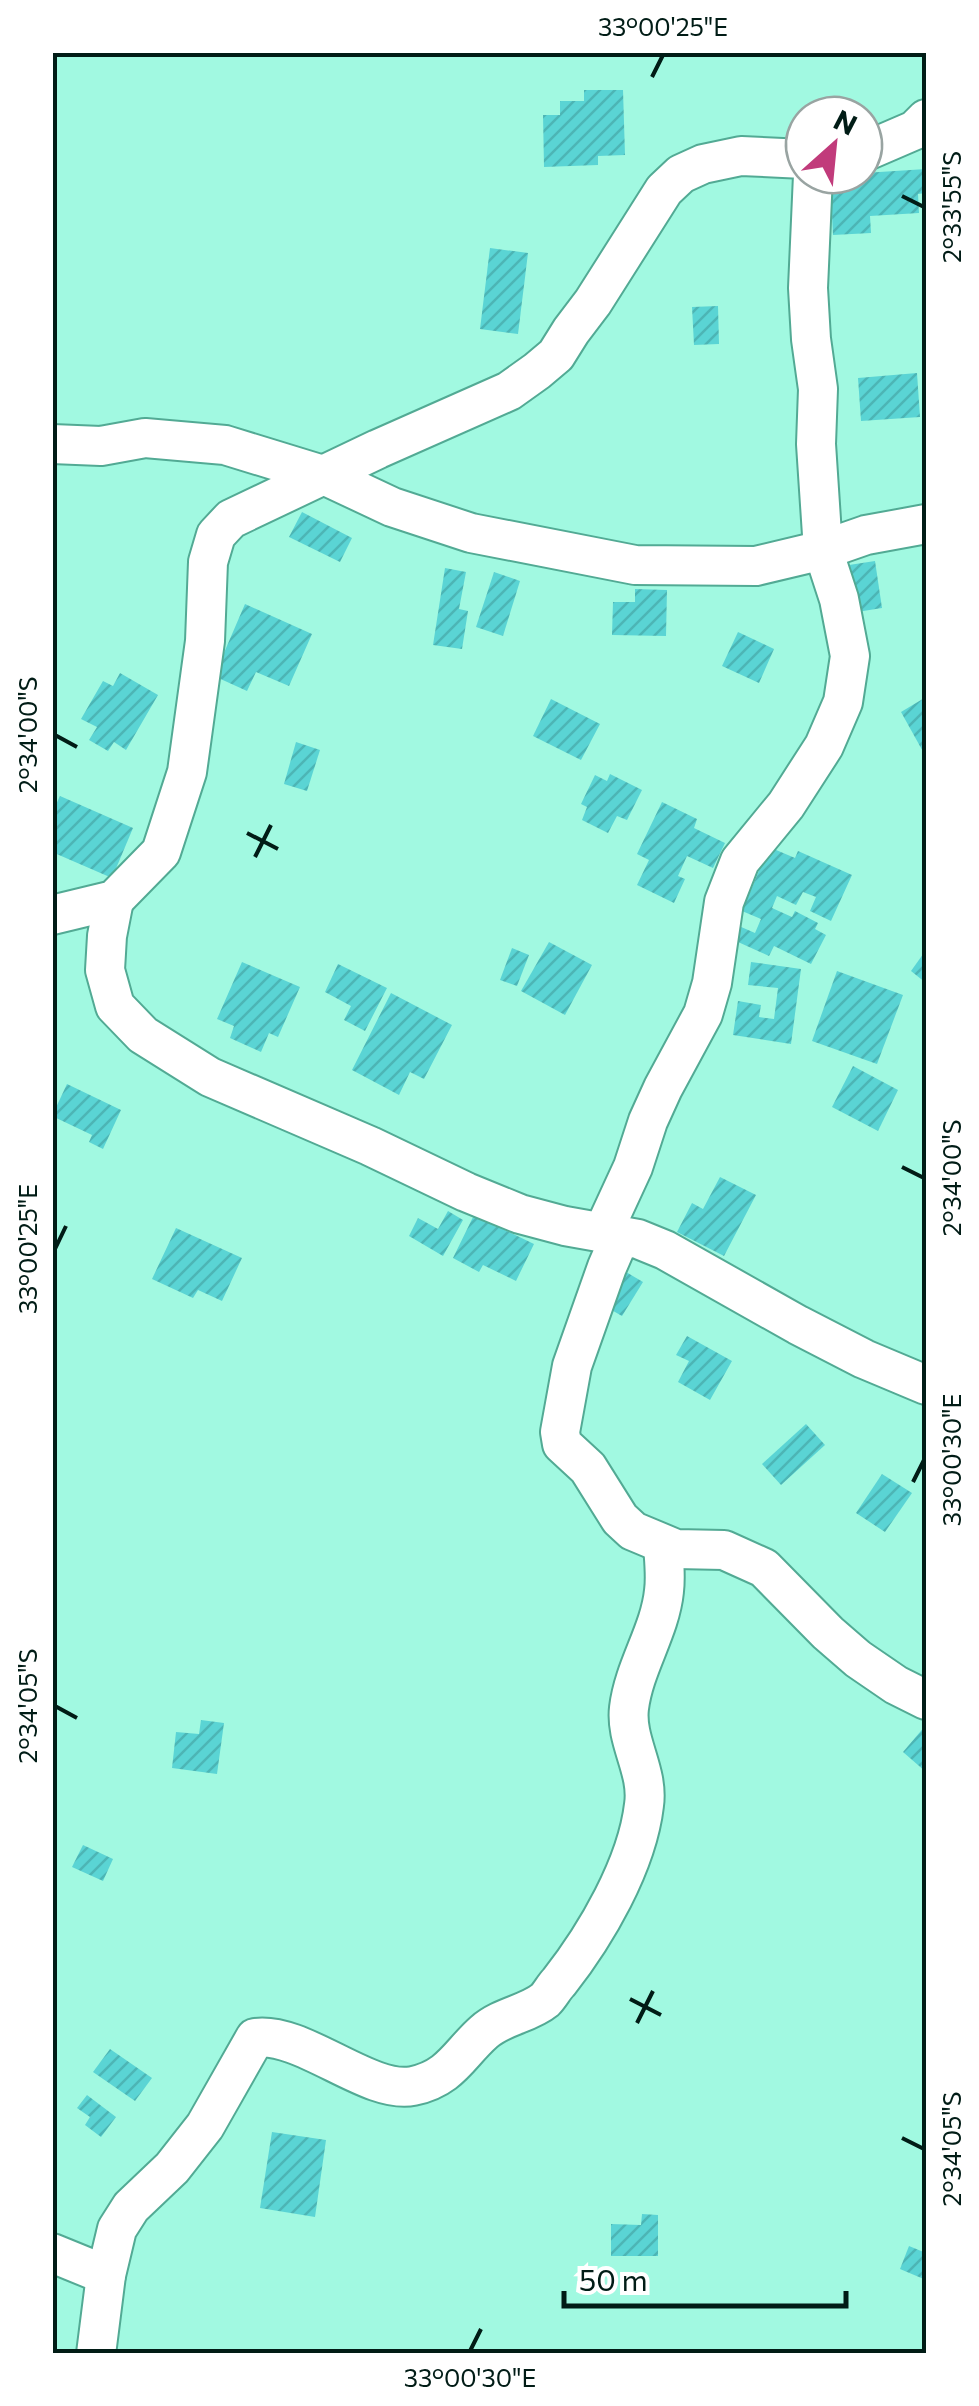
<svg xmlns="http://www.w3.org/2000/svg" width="979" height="2406" font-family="Commissioner,sans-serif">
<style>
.building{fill:url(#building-hatch)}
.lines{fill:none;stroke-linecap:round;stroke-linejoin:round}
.street-casing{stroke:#52aa94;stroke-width:42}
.street{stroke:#fff;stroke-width:38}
.ticks{fill:none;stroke:#011c16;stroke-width:4}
.neatline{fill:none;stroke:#011c16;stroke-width:4}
.ticks-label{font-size:25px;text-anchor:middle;fill:#011c16}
</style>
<defs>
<pattern id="building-hatch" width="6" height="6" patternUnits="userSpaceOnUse" patternTransform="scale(2.5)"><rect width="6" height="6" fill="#5ad4d4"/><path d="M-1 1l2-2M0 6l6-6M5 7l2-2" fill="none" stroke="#4cb5b5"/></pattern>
</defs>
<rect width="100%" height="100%" fill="#a1f9e1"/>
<g class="building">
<path d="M584,90H623L625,155L598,156V165L544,167L543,115H560V101H584Z"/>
<path d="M926,169V193L918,194L919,213L870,216L871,233L833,235L830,175H864V173Z"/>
<path d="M490,248L528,253L518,334L480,329Z"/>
<path d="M718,306L719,344L694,345L692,307Z"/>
<path d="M917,373L920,417L861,421L858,378Z"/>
<path d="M302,512L352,538L340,562L289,537Z"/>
<path d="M875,561L882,608L857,612L849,565Z"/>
<path d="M445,568L466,572L459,609L468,611L462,649L433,645Z"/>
<path d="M494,572L520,581L503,636L476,627Z"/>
<path d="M635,589L667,590L666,636L612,635L613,602H635Z"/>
<path d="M245,604L312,634L289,686L256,672L247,691L214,676Z"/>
<path d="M738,632L774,649L759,683L722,666Z"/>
<path d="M120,673L158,695L126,750L114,742L108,751L89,740L97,727L81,719L103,681L113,686Z"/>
<path d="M926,697V757L901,712Z"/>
<path d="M551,699L600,724L581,760L533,736Z"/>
<path d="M296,742L320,750L307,791L284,784Z"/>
<path d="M610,774L642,790L627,820L617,816L608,833L582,820L587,807L581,804L595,775L607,781Z"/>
<path d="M60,796L133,828L112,878L52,852V813Z"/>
<path d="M662,802L697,819L694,828L725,843L713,868L687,856L678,876L685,879L674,903L637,885L649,860L637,854Z"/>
<path d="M769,847L795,858L798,851L852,875L831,921L810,911L816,897L803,892L796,905L777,896L772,908L792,917L795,911L818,923L815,929L826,935L811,964L774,946L769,956L727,937L732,923L755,933L761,919L742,911Z"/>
<path d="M549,942L592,965L565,1015L521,991Z"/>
<path d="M512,948L529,955L517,986L500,980Z"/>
<path d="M926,950V983L911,971Z"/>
<path d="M242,962L300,987L278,1037L269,1033L261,1052L230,1038L234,1026L217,1019Z"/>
<path d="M751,962L801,969L791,1044L733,1035L738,1001L761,1005L759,1017L774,1019L778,988L748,985Z"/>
<path d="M338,964L387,988L365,1031L344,1020L351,1006L325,992Z"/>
<path d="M837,971L903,995L877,1064L812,1041Z"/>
<path d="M391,993L452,1025L424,1079L410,1072L399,1095L352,1070Z"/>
<path d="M853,1066L898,1090L878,1131L832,1107Z"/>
<path d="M67,1084L121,1110L103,1149L89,1142L92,1135L52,1116Z"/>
<path d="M720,1177L756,1195L724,1256L677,1232L692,1203L703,1209Z"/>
<path d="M448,1211L463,1220L443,1256L409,1236L418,1218L438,1229Z"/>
<path d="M474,1215L534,1244L516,1281L483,1265L479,1272L453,1258Z"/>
<path d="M176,1228L242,1258L222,1301L198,1290L193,1298L152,1279Z"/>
<path d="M621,1269L643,1282L622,1316L601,1304Z"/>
<path d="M687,1336L732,1361L710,1400L678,1382L689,1361L676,1355Z"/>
<path d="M806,1424L825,1445L781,1485L762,1464Z"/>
<path d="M882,1474L912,1493L885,1532L856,1513Z"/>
<path d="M201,1720L224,1723L217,1774L172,1768L176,1732L199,1734Z"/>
<path d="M926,1725V1772L903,1752Z"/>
<path d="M83,1845L113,1859L103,1881L72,1867Z"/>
<path d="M110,2049L152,2078L135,2101L93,2072Z"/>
<path d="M87,2095L116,2117L101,2137L85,2125L90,2117L77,2108Z"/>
<path d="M272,2132L326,2140L315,2217L260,2208Z"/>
<path d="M642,2214L658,2215V2256H611V2224L641,2225Z"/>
<path d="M909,2246L926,2253V2280L900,2269Z"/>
</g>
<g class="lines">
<g class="street-casing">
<g id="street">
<path d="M864,152L915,130L926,119"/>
<path d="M52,444L101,446L145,438L225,445L326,476L392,507L471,533L635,565L756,566L823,550L866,535L926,524"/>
<path d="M114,900L107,936L105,970L115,1006L143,1035L210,1077L370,1146L466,1192L520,1214L565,1226L638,1239L665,1250L798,1325L864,1359L926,1385"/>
<path d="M52,915L114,900L161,852L187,772L205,641L208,562L216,535L231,519L378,449L509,391L537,371L556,355L571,331L593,302L664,190L681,174L703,164L741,156L804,159"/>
<path d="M603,1232L633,1167L648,1121L663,1088L703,1014L712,983L724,902L740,861L786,805L824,746L843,702L850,656L839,599L823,550L816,444L818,389L811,339L808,288L813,175"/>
<path d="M620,1237L607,1267L572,1366L560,1432L562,1444L588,1468L620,1519L633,1531L676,1549L724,1550L764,1568L828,1633L858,1659L896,1685L926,1700"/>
<path d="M52,2253L106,2275"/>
<path d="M96,2354L106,2275L117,2229L131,2207L172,2168L205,2126L255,2038C302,2031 369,2095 413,2086C451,2078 459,2054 484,2032C502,2016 528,2014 545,2000C550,1995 554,1987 559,1982C596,1935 637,1865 644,1805C649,1771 625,1741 629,1708C634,1667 660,1631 664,1591C666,1576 664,1560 663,1545"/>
</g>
</g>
<use href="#street" class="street"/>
</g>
<path class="ticks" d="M652,77L663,55M902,196L924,207M55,735L77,747M247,833L278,849M255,857L271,825M902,1167L924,1178M55,1249L66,1226M913,1482L924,1460M55,1706L77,1718M630,1999L661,2015M637,2023L653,1991M902,2138L924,2149M470,2351L481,2329"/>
<rect width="979" height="2406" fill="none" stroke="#ffffff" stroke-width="110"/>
<g transform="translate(834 145) rotate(27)"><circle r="48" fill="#ffffff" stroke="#99a4a2" stroke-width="2.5"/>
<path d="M0-8L18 38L0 25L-18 38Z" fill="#c13b7b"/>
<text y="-15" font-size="28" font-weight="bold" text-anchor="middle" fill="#011c16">N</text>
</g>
<path d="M564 2291v15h282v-15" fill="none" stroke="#011c16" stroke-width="5"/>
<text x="579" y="2291" font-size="30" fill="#011c16" stroke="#ffffff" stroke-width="8" paint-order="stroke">50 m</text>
<rect x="55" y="55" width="869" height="2296" class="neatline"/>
<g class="ticks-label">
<text x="663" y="36">33°00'25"E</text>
<text transform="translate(952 207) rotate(-90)" y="9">2°33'55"S</text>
<text transform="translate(28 735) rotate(-90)" y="9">2°34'00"S</text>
<text transform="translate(952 1178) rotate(-90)" y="9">2°34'00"S</text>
<text transform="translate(28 1249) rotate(-90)" y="9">33°00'25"E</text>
<text transform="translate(952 1460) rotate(-90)" y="9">33°00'30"E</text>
<text transform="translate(28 1706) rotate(-90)" y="9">2°34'05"S</text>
<text transform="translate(952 2149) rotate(-90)" y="9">2°34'05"S</text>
<text x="470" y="2387">33°00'30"E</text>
</g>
</svg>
